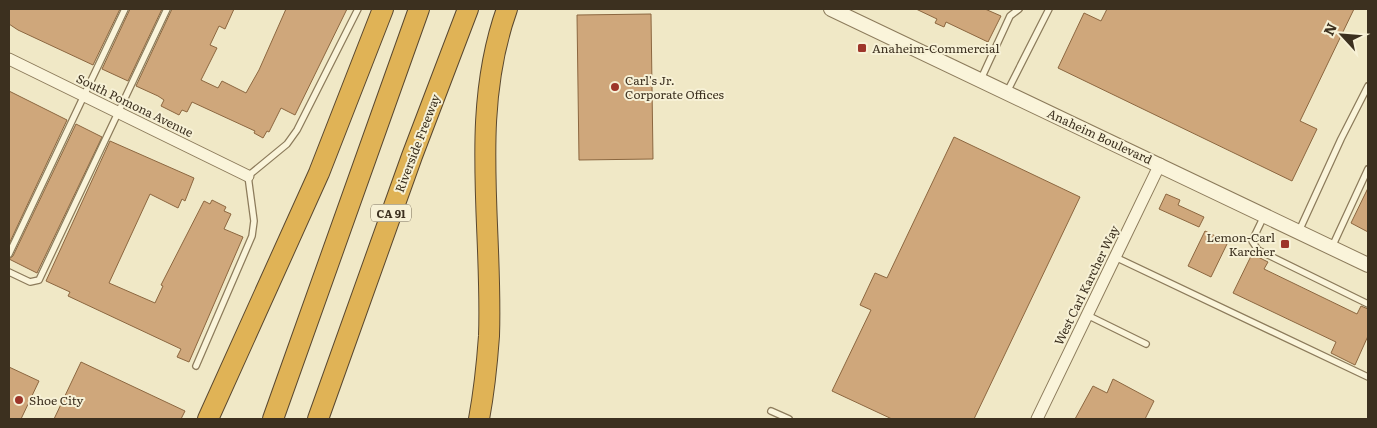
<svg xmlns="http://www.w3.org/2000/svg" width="1377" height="428" font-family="Literata,serif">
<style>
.building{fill:#cfa77b;stroke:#8c6740}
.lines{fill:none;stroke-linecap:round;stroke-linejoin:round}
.service-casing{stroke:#8c7b5b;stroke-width:8}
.minor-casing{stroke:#8c7b5b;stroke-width:13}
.tertiary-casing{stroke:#8c7b5b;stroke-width:16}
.motorway-casing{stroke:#5a482f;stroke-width:22}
.service{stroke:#faf4da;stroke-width:5.5}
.minor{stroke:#faf4da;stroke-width:11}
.tertiary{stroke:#faf4da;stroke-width:14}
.motorway{stroke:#e0b356;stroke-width:20}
.poi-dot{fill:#9d3529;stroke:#f7f1d6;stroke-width:2}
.labels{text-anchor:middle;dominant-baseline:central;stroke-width:4;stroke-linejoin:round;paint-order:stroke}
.shield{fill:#f7f1d6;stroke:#746a56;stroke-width:1}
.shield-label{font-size:11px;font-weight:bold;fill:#3c301f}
.poi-label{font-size:12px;fill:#3c301f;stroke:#f7f1d6;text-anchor:start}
.street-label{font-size:12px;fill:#3c301f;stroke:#f7f1d6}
</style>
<rect width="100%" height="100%" fill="#f0e8c6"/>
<g class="building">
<path d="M9,9H120L93,65L18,30L9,24Z"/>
<path d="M130,9H162L128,81L102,69Z"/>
<path d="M172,9H234L225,29L219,26L210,45L217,48L201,80L218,88L222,81L246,93L259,70L286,9H347L295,115L281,108L269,132L267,131L263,138L254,133L255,131L192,102L187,112L182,110L179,115L161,106L164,100L158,96L136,86Z"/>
<path d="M916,9H985L1001,16L988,42L946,22L944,27L935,23L937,19Z"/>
<path d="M1107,9H1354L1300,121L1317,129L1292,181L1058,68L1084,13L1101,21Z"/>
<path d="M651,14L653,159L579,160L577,15Z"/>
<path d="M9,91L67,120L9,244Z"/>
<path d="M76,124L102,137L37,273L9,259L13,256Z"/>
<path d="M954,137L1080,197L974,419H892L832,391L871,310L860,305L875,273L887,278Z"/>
<path d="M110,141L194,178L185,201L182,199L178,208L150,194L109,283L155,303L163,286L161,285L204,201L210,204L212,200L226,207L224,211L231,214L224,229L243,237L189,362L177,357L181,349L68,296L70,292L46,281Z"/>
<path d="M1368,188V232L1351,223Z"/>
<path d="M1166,194L1180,200L1178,205L1204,217L1199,227L1159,209Z"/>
<path d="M1205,231L1228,242L1211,277L1188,266Z"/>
<path d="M1252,254L1268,262L1264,269L1357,314L1361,306L1368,309V336L1355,365L1331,353L1336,342L1233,293Z"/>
<path d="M81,362L185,411L181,419H54Z"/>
<path d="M9,367L39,381L21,419H9Z"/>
<path d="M1113,379L1154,401L1145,419H1075L1093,386L1107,393Z"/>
</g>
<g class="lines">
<g class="service-casing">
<g id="service">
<path d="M981,79L1010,16L1019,9"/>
<path d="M1007,92L1049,9"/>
<path d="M1264,216L1252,241L1258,250L1368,304"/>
<path d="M1299,231L1341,139L1368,86"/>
<path d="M1332,247L1368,169"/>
<path d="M9,254L125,9"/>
<path d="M1115,257L1368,377"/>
<path d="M9,272L30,282L39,280L167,9"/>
<path d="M1087,315L1146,344"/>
<path d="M196,366L252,236L254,221L248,176L287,144L297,130L358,9"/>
<path d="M771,411L789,419"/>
</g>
</g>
<g class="minor-casing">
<g id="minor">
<path d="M9,59L248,176"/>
<path d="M1037,419L1160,164"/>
</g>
</g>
<g class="tertiary-casing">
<path id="tertiary" d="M831,9L1368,265"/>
</g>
<g class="motorway-casing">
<g id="motorway">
<path d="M208,419L319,173L383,9"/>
<path d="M273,419L419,9"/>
<path d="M318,419L412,156L468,9"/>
<path d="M479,419C484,392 487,364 489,336C493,226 469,115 507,9"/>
</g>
</g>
<use href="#service" class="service"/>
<use href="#minor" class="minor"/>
<use href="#tertiary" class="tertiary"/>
<use href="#motorway" class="motorway"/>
</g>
<g class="poi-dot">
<rect x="857" y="43" width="10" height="10" rx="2.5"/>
<circle cx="615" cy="87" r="5"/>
<rect x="1280" y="239" width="10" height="10" rx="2.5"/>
<circle cx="19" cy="400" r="5"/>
</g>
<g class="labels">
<rect class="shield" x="371" y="204.5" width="40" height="17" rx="4"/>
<g class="shield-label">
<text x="391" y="213">CA 91</text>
</g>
<g class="poi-label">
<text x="872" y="48">Anaheim-Commercial</text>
<text x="625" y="80">Carl's Jr.<tspan x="625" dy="14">Corporate Offices</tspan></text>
<text x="1275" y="237" text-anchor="end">Lemon-Carl<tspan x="1275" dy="14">Karcher</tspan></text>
<text x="29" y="400">Shoe City</text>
</g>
<g class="street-label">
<text transform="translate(135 105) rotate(26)">South Pomona Avenue</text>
<text transform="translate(1100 136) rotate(25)">Anaheim Boulevard</text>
<text transform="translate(417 143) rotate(-69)">Riverside Freeway</text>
<text transform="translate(1086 285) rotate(-64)">West Carl Karcher Way</text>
</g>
</g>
<rect width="1377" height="428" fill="none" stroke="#3c301f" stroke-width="20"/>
<g transform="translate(1342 35) rotate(296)" stroke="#f7f1d6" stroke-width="4" paint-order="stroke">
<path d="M0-4L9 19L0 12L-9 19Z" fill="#3c301f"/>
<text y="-8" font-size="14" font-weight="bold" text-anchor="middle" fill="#3c301f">N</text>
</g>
</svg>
